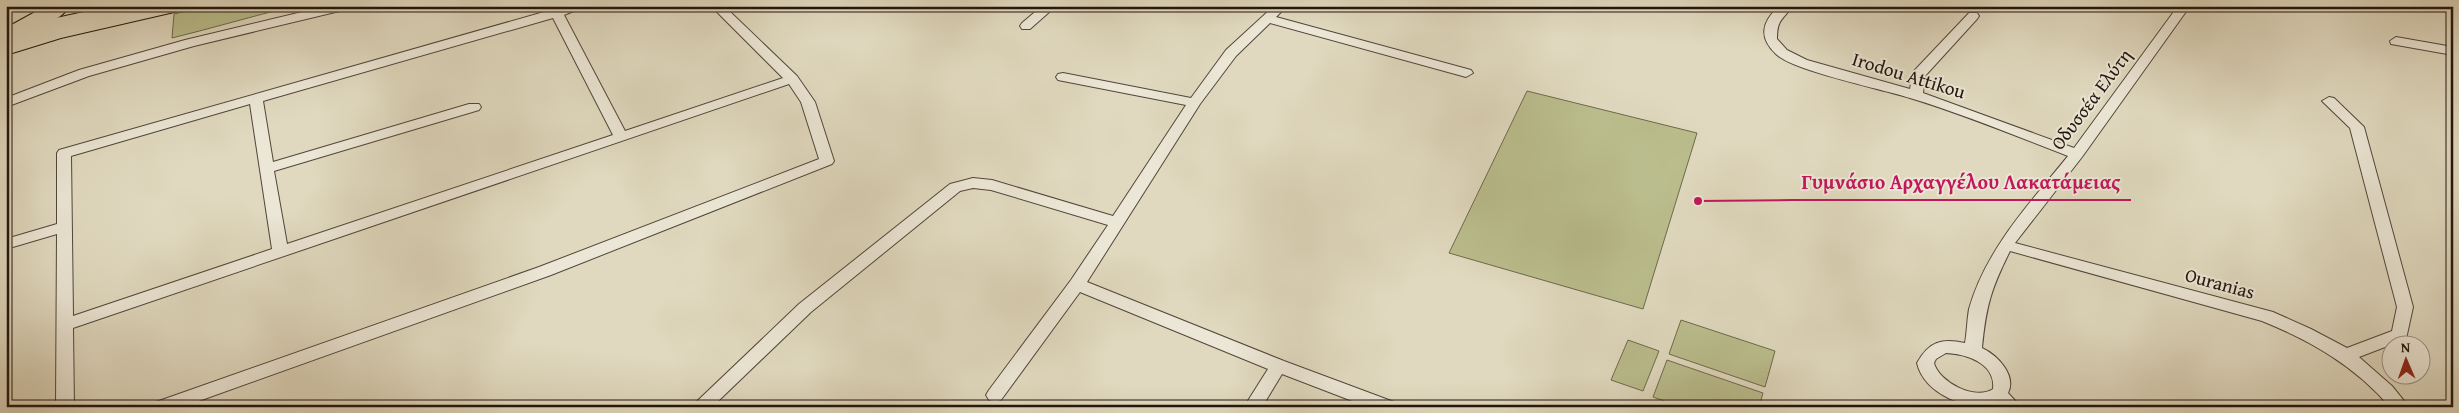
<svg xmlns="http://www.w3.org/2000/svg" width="2459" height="413" font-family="'Gentium Book Plus',serif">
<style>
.green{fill:#babd8d;stroke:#6e694d}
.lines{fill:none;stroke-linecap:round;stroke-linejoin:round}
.minor-casing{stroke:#52463a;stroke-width:2}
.primary-casing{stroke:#22150d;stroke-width:2}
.trunk-casing{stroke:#22150d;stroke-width:2}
.minor{fill:#ebe6d5;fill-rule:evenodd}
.primary{fill:#e0d9bf;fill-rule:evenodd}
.trunk{fill:#e0d9bf;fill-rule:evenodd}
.labels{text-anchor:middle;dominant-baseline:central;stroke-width:4;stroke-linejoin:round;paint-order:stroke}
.street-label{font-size:19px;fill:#22150d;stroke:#ebe6d5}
.leader{fill:none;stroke:#c2185b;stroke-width:2}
.callout-dot{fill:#c2185b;stroke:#ebe6d5;stroke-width:2}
.callout-label{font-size:20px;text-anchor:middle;font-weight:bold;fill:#c2185b;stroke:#ebe6d5;stroke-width:4;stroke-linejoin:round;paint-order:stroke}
</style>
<rect width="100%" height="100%" fill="#e0d9bf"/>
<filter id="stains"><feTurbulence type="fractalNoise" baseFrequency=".004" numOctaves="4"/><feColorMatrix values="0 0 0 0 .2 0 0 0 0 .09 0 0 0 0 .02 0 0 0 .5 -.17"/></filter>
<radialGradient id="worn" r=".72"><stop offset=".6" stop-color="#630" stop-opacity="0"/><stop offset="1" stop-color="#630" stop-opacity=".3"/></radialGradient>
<g class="green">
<path d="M207,6H294C253,16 213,28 172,38L174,14Z"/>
<path d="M1527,91L1697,133L1643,309L1449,253Z"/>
<path d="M1681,320L1775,351L1765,387L1669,354Z"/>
<path d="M1628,340L1659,351L1643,391L1611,380Z"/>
<path d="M1667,360L1763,393L1759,407H1681L1653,397Z"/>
</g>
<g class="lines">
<g class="minor-casing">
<g id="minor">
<path d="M327,6H350L348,9L194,46L89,76L6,107V98L79,70L185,40Z"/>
<path d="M565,6H586L564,15L625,131L783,78L711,6H724L797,76L815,102L834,161L832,164L551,275L182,407H153L156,402L539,267L819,159L801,102L789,84L73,328L74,407H56L57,234L6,249V239L57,224V153L59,150ZM553,18L613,135L287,244L274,171L479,110L481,107L479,104H469L273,162L263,101ZM250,104L272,249L73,316L71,156Z"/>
<path d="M1042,6H1056L1030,29H1022L1020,26L1022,23Z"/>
<path d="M1274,6H1287L1276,17L1471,70L1473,73L1466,77L1270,23L1236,56L1200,104L1087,282L1284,361L1394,402L1397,407H1368L1282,374L1262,407H1244L1268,369L1080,292L1001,400L995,402L989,400L986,395L989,390L1071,280L1108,225L991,190L973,188L960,191L811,312L712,407H691L799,304L950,184L973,178L992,180L1113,216L1186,105L1063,81L1058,80L1056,77L1058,74L1063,73L1191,98L1226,50Z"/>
<path d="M1779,6H1793C1782,20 1777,20 1777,39L1787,50L1807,60L1910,89L1913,72L1969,13H1977L1979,16L1977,19L1925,76L1923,93L2074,148L2178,6H2190L2082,157L2015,243L2273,312L2311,329L2347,348L2392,331L2397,307L2350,128L2322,101L2329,97L2334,98L2364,127L2413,307L2406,339L2359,357L2392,386L2409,407H2390C2355,366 2311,341 2262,321L2010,251C1991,289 1986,306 1982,348C1997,355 2017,375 2008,393L2021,407H2001L1997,403C1967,412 1924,394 1917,363C1929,341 1942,338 1965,343C1967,332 1967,320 1969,309C1986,249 2030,203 2068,156C2016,136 1963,114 1910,98C1882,89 1793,71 1776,54C1758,37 1762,22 1779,6ZM1946,353C1966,354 1996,363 1993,389C1975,401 1939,382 1934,363L1936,359Z"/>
<path d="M2396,37L2453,47V55L2391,44L2390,41Z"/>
</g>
</g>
<g class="primary-casing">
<g id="primary">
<path d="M46,6H70C62,19 21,42 6,38V28Z"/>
<path d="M147,6H186L183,10L61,38L6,55V42L47,28Z"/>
</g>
</g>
<g class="trunk-casing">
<path id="trunk" d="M111,6H158L155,11L147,13L59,29L6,43V29Z"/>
</g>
<use href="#minor" class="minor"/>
<use href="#primary" class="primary"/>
<use href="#trunk" class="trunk"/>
</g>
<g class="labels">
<g class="street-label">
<text transform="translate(1909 75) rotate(17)">Irodou Attikou</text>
<text transform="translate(2091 99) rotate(-53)">Οδυσσέα Ελύτη</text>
<text transform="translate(2220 283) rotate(15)">Ouranias</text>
</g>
</g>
<path class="leader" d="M1698 201L1792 200H2131"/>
<circle class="callout-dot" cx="1698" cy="201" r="5"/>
<g class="callout-label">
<text x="1961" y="189">Γυμνάσιο Αρχαγγέλου Λακατάμειας</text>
</g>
<rect width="2459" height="413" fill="none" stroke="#e0d9bf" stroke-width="25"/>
<rect x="8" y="8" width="2444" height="398" fill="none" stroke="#22150d" stroke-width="2.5"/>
<rect x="12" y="12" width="2434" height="388" fill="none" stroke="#22150d"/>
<g transform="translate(2406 360) rotate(358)"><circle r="24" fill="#ebe6d5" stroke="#9b9285"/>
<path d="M0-4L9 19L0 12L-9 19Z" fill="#8f2418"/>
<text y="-8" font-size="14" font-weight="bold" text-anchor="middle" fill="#22150d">N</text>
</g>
<rect width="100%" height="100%" filter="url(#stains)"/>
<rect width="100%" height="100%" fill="url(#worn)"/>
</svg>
